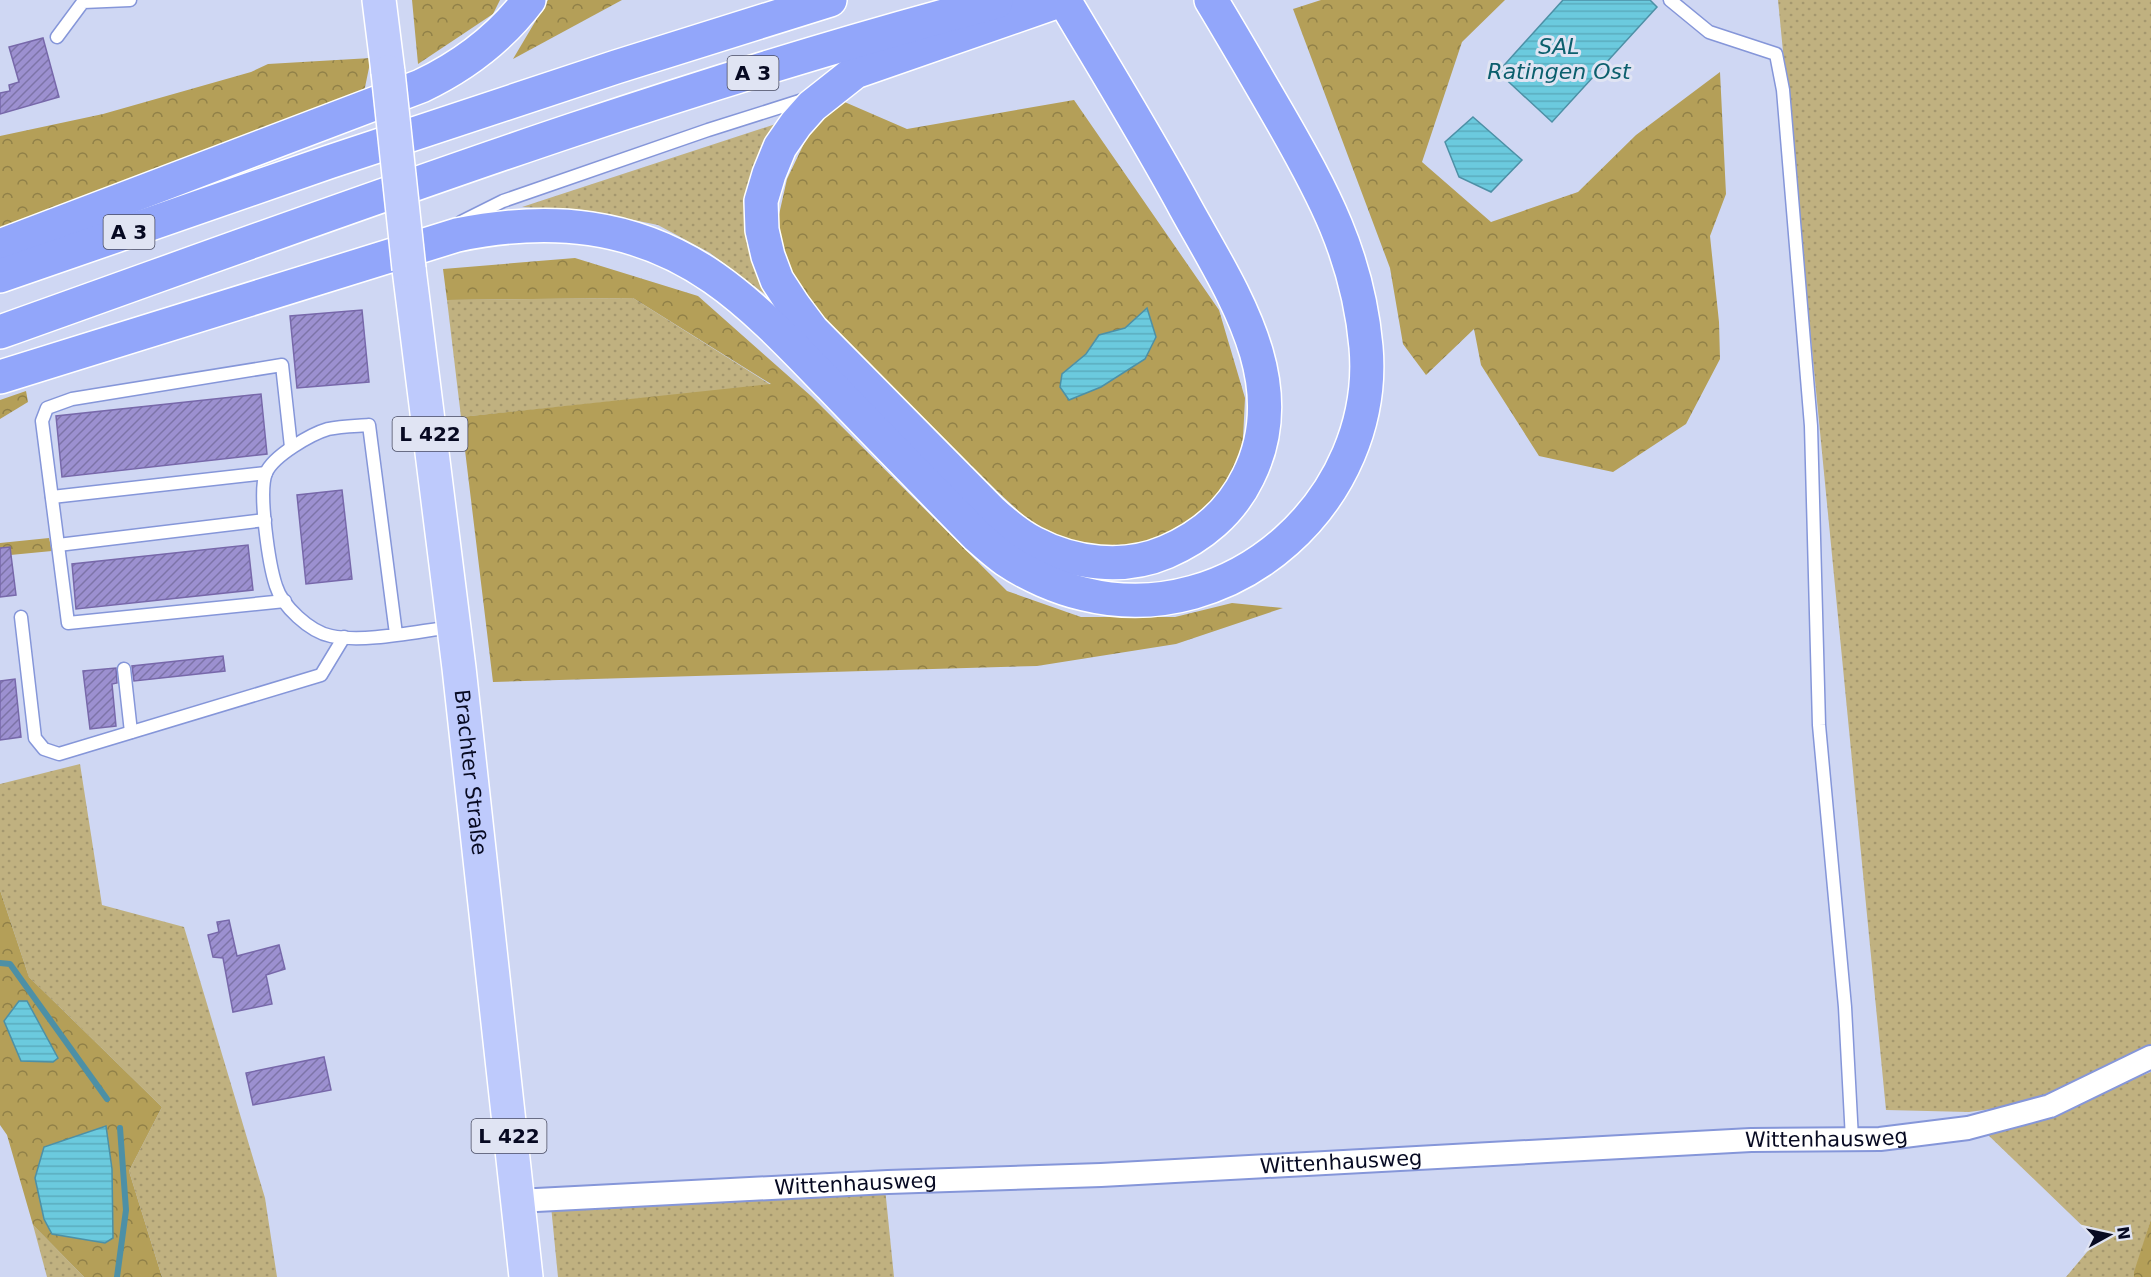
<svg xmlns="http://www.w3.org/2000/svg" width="2151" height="1277" font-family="'DejaVu Sans',sans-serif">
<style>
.grass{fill:url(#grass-dots)}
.forest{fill:url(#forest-crowns)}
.water{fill:url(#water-rules);stroke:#4d90a6;stroke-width:1.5}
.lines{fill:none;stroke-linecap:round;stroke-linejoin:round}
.stream{stroke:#4d90a6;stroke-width:6}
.building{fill:url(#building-hatch);stroke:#7768aa;stroke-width:1.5}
.lane-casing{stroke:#8596d9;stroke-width:15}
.street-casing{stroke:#8596d9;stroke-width:26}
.primary-casing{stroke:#fff;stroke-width:36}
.highway-casing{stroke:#fff;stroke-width:36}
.lane{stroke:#fff;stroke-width:12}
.street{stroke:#fff;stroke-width:22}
.primary{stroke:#becafc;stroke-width:33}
.highway{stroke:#92a6fa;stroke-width:33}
.primary-bridge-casing{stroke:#fff;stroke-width:36;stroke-linecap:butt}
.primary-bridge{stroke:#becafc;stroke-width:33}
.labels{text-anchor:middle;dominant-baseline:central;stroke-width:6;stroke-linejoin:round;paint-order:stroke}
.shield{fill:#e0e4f3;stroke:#484b61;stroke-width:1.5}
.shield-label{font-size:20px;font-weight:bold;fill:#070a22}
.street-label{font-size:21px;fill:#070a22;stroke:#e0e4f3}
.water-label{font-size:22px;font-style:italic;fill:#0c5f6d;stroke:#e0e4f3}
</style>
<defs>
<pattern id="grass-dots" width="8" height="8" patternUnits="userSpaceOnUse" patternTransform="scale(1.5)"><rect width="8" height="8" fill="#c0b180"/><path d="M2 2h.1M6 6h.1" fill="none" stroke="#a4976e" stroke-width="1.8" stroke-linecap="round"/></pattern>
<pattern id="forest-crowns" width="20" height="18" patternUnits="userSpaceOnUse" patternTransform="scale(1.5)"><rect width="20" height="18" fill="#b49f58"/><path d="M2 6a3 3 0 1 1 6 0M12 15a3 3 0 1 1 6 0" fill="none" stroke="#908048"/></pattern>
<pattern id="water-rules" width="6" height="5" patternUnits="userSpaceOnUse" patternTransform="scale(1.5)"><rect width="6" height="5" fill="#6bcade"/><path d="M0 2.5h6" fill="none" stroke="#5bacbe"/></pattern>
<pattern id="building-hatch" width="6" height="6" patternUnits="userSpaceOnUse" patternTransform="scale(1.5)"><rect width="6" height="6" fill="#9c90d0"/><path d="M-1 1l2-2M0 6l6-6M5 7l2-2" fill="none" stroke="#7d74a8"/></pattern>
</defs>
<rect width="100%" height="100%" fill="#cfd7f3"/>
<g class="grass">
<path d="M1778,0H2151V1055L2013,1106L1969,1112L1886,1110Z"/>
<path d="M785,121L753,173L770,298L710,253L658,225L584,210L522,207Z"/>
<path d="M633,298L771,385L461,417L447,300Z"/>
<path d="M80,764L102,905L184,927L265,1198L277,1277H162L129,1171L162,1107L29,977L0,890V784Z"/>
<path d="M2151,1072V1219L2134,1277H2066L2097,1240L1986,1133L2054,1110Z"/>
<path d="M885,1188L894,1277H558L551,1206Z"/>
<path d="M33,1225L84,1277H47Z"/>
</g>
<g class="forest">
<path d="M412,0H500L493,14L418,64Z"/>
<path d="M548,0H622L513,59Z"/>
<path d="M1321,0H1505L1462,42L1422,162L1491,222L1578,192L1636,135L1720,72L1726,194L1710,236L1719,322L1720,359L1686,424L1613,472L1539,456L1481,365L1474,329L1426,375L1403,344L1390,268L1293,9Z"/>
<path d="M371,58L363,97L0,228V136L103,114L251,72L268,64Z"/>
<path d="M840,100L907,129L1074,100L1219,310L1245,398L1242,459L1210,509L1178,533L1134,544L1092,547L1037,528L999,493L827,323L790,273L776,228L787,179L810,131Z"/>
<path d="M575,258L698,296L811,396L1007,591L1081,617H1175L1232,603L1283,608L1176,644L1037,666L493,682L461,417L771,384L633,298L447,300L443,269Z"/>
<path d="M26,391L28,402L0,419V400Z"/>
<path d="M49,538L52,551L0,556V543Z"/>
<path d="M0,890L29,977L162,1107L129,1171L162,1277H84L33,1225L7,1135L0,1125Z"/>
<path d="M2151,1219V1277H2134V1272Z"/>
</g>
<g class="water">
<path d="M1563,0H1650L1657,7L1552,122L1498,72Z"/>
<path d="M1473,117L1522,160L1491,192L1459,177L1445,142Z"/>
<path d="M1147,308L1156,337L1145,359L1101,387L1069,400L1060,387L1062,374L1086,354L1099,335L1125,328Z"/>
<path d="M19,1001H27L58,1058L53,1062L21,1061L4,1021Z"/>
<path d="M106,1126L112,1169L113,1238L105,1243L52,1234L44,1219L35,1178L44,1147Z"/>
</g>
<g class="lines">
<g class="stream">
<path d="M0,963L10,964L107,1099"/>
<path d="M117,1277L126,1210L120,1128"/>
</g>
</g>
<g class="building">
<path d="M43,38L59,97L0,114V93L10,91L9,85L19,82L9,47Z"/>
<path d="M362,310L369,382L297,388L290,316Z"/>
<path d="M261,394L267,454L62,477L56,416Z"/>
<path d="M342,490L352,579L306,584L297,495Z"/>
<path d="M248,545L253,590L76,609L72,564Z"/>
<path d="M10,547L16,595L0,597V548Z"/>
<path d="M223,656L225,671L134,681L132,666Z"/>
<path d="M116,668L117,683L112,684L116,726L90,729L83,671Z"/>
<path d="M15,679L21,737L0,740V681Z"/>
<path d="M229,920L237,956L279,945L285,969L266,975L272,1004L233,1012L223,958L213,957L208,935L219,932L217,922Z"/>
<path d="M324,1057L331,1090L253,1105L246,1073Z"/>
</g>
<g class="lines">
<g class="lane-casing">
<g id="lane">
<path d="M1670,0L1709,32L1776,54L1783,90L1811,426L1819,725L1845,1007L1852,1139"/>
<path d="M57,37L83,2L130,0"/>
<path d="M461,222L503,201L708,130L806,99"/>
<path d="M52,497L266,473"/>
<path d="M58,545L265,520"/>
<path d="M285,601L68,623L42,421L47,408L72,399L282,365L291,447"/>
<path d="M21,617L35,738L44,749L59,754L321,675L344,637"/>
<path d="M396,634L369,425C356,426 341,426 328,429C311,434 273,456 266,473C258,492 269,565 276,586C282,606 310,632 331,636C366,643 418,631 453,627"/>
<path d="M124,669L131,732"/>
</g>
</g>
<g class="street-casing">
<g id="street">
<path id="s1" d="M517,1201L888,1182L1101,1175L1751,1140L1880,1139L1968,1128L2050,1106L2151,1057"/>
</g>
</g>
<g class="primary-casing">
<g id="primary">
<path d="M379,0L388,72"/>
<path id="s2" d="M409,269L459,668L526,1277"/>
</g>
</g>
<g class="highway-casing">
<g id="highway">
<path d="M1062,0L855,72L812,106L796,124L780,147L769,174L761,201L762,230L768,256L777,280L794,306L812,330L991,511C1004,523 1018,535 1034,543C1074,564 1124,570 1166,552C1201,537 1231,512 1248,477C1296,382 1230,289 1185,207C1147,137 1105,69 1064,0"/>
<path d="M0,246L421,86C463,66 501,37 529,0"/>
<path d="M0,276L329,162L616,67L830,0"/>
<path d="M0,332C329,215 657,91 996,2"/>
<path d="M0,377L457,235C549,216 635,223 714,278C757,308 794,348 831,386C879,436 928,486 977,536C986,544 996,553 1006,560C1028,575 1058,588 1084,594C1234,631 1379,498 1366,347C1358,256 1323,192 1278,114C1256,76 1234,38 1211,0"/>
</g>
</g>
<use href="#lane" class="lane"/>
<use href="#street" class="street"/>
<use href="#primary" class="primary"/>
<use href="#highway" class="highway"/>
<g class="primary-bridge-casing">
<path id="primary-bridge" d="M388,72L409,269"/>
</g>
<use href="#primary-bridge" class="primary-bridge"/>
</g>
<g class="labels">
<g class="shield">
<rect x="727.5" y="56" width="51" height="34" rx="4.5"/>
<rect x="103.5" y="215" width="51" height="34" rx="4.5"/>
<rect x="392.5" y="417" width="75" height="34" rx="4.5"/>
<rect x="471.5" y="1119" width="75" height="34" rx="4.5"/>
</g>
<g class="shield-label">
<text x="753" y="73">A 3</text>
<text x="129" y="232">A 3</text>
<text x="430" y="434">L 422</text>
<text x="509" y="1136">L 422</text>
</g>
<g class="street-label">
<text stroke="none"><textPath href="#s2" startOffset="507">Brachter Straße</textPath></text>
<text stroke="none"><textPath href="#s1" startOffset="1311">Wittenhausweg</textPath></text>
<text stroke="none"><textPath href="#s1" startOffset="825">Wittenhausweg</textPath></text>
<text stroke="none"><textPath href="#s1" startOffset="339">Wittenhausweg</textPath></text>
</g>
<g class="water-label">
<text x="1559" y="46">SAL<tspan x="1559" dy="25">Ratingen Ost</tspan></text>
</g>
</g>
<g transform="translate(2109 1235) rotate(82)" stroke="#e0e4f3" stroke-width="4.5" paint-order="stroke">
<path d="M0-4.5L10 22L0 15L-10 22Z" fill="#070a22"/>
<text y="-9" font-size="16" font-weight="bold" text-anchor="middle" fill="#070a22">N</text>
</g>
</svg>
